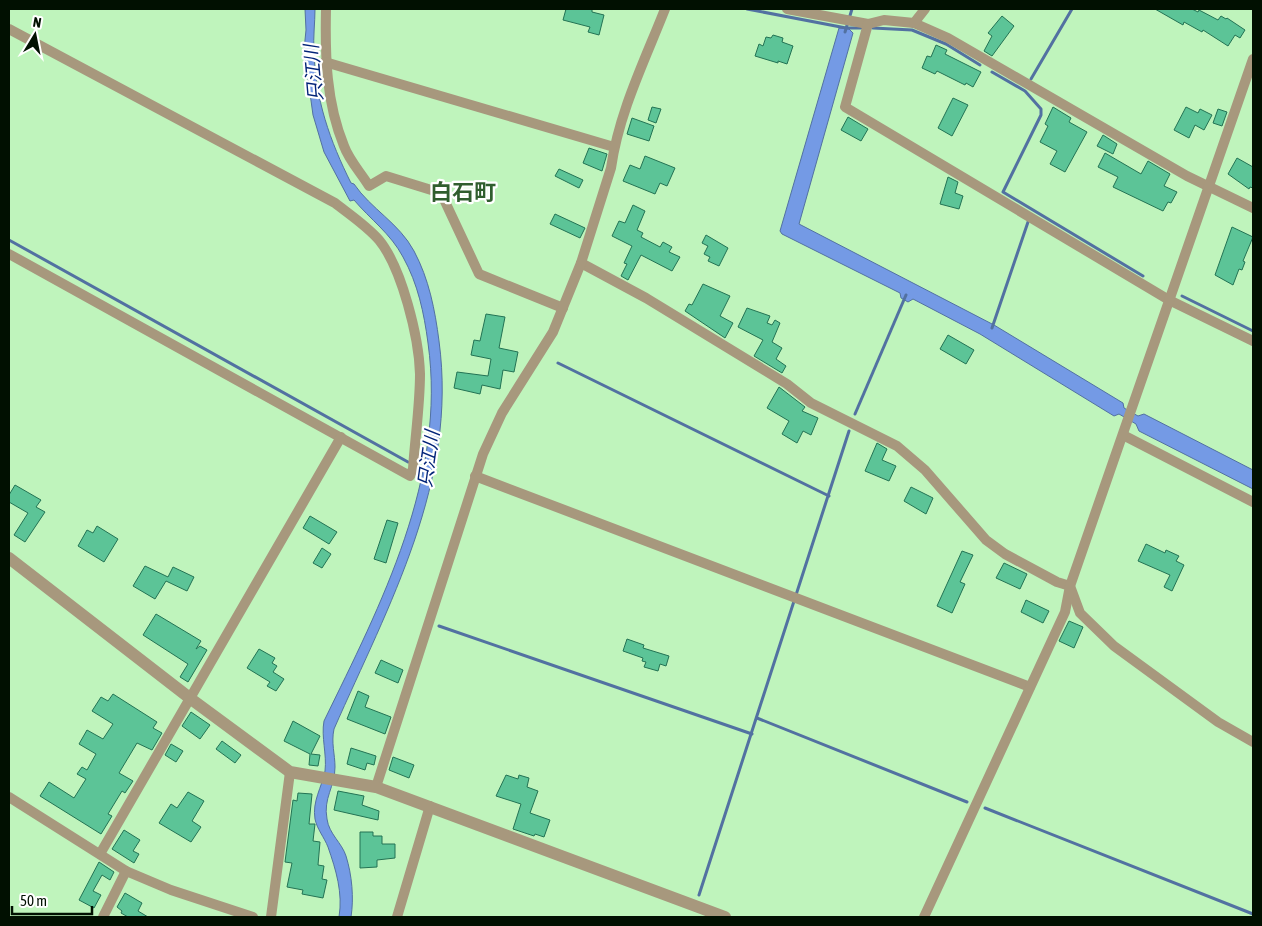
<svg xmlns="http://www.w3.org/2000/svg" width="1262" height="926" font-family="'Asap Condensed','Noto Sans JP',sans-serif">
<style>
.water{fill:#749ae5;stroke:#5271a1}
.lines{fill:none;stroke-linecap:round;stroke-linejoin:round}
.stream{stroke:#5271a1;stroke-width:3}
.building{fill:#5cc497;stroke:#237354}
.minor{stroke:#a7987d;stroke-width:10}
.tertiary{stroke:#a7987d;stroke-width:12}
.labels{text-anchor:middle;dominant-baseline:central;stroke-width:4.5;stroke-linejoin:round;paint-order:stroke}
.water-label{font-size:19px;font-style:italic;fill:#022478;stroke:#fff}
.district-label{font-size:22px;font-weight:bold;fill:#305e2e;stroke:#fff}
</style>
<rect width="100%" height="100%" fill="#bff4bc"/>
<g class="water">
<path d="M305,9H315C315,23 313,37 314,51C315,99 330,141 351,183L354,184C371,209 399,223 414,251C429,279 435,310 439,341C458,482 389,604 334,729C331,743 335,754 335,767C335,787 323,798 327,819C329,834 342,843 346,856C352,875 354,898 351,917H339C343,893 336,870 328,847C324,837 317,829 315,819C312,801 322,787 325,771C327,754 321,737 324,721C381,604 447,478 428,343C424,313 418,284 403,257C391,234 370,219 354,200L350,201L324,152L313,115L304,50L306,30Z"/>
<path d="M839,28L849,29L853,33L799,224L994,325L1123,403L1124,408L1138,416L1144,414L1253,470V489L1139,431L1136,424L1119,414L1114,416L980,334L913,299L908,302L901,298L900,293L782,234L780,231Z"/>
</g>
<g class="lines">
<g class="stream">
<path d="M747,9L846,28H861"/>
<path d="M873,28L912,30L946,44L980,65"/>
<path d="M845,32L852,9"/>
<path d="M992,72L1025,91L1041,109V115L1003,192L1143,276"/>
<path d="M1031,79L1072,9"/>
<path d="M9,240L408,462"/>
<path d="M1182,296L1253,331"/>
<path d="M992,328L1028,222"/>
<path d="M558,363L829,496"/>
<path d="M855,414L906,295"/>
<path d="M439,626L752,734"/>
<path d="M757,718L967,802"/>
<path d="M985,808L1253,914"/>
<path d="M699,895L849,431"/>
</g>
</g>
<g class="building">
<path d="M566,9H592V12L604,15L599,35L588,32L590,27L563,20Z"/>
<path d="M1155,9H1192L1198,12L1199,10L1218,20L1221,16L1226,19L1227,18L1245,30L1240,38L1235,35L1228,46L1203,30L1202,32L1184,22L1183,25Z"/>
<path d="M1002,16L1014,26L992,56L984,51L992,36L988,33Z"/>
<path d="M773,35L783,38L782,42L793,46L787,64L778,61V63L755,56L759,44L763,46L766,37L771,38Z"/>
<path d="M936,45L947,50L945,54L981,72L973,87L966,83L965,85L937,71L935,74L922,68L927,56L931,57Z"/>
<path d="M953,98L968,105L952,136L938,128Z"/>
<path d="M652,107L661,109L656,123L648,120Z"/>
<path d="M1053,107L1071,118L1069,122L1087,132L1065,172L1050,164L1057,151L1040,142L1048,126L1045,124Z"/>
<path d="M1186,107L1198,113L1200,109L1212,115L1204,130L1195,125L1189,138L1174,130Z"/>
<path d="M1218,109L1227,112L1222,126L1213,123Z"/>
<path d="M848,117L868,129L861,141L841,130Z"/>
<path d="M632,118L654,126L649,141L627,134Z"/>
<path d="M1103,135L1117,144L1113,154L1097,146Z"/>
<path d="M589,148L607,154L602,171L583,163Z"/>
<path d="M1105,153L1141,174L1148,161L1170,174L1164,186L1177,192L1171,203L1168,202L1163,211L1113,187L1118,177L1098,167Z"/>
<path d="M645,156L675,168L667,186L660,183L655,194L623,181L630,165L640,169Z"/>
<path d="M1237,158L1253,167V188L1250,187L1249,189L1228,174Z"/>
<path d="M559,169L583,180L579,188L555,176Z"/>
<path d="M948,177L958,182L955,193L963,196L959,209L940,204Z"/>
<path d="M633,205L645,211L637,230L643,233L641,237L660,247L663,242L672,247L669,252L680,257L672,271L641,255L628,280L621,276L627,264L624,263L632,246L612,236L619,221L625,223Z"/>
<path d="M555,214L585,228L580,238L550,224Z"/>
<path d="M1232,227L1253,237L1243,261L1245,262L1242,270L1239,269L1233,285L1215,275Z"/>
<path d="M706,235L728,248L719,266L708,261L710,257L704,254L708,246L702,243Z"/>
<path d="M703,284L730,296L720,316L733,323L725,338L685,311L689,304L692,305Z"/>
<path d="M747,308L770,316L767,323L772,325L775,320L780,323L772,342L782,348L776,359L786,366L782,373L754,356L763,340L738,327Z"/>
<path d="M486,314L505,317L499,348L518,352L514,372L503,370L500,389L482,385L480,394L454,388L457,372L488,376L491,359L471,355L474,340L480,341Z"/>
<path d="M948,335L974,350L966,364L940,349Z"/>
<path d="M779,387L805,407L802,411L818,418L811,435L803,431L797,443L782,434L789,421L767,408Z"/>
<path d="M877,443L887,449L882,460L896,466L889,481L865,471Z"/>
<path d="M15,485L41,500L36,507L45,512L25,542L14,535L28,513L9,502V495Z"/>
<path d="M911,487L933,498L926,514L904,501Z"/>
<path d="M310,516L337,532L329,544L303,528Z"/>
<path d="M387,520L398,523L386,563L374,559Z"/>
<path d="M97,526L118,539L104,562L78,546L87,530L93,533Z"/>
<path d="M1146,544L1165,553L1166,550L1179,556L1176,561L1184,565L1172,591L1164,587L1170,575L1138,561Z"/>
<path d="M322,548L331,554L322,568L313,563Z"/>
<path d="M962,551L973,555L960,582L965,584L952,613L937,606Z"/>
<path d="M1004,563L1027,574L1020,589L996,578Z"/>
<path d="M145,566L168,577L173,567L194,577L187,591L166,581L155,599L133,586Z"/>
<path d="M1026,600L1049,611L1043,623L1021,612Z"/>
<path d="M156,614L201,641L196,649L200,646L207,650L188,682L180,677L188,664L143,635Z"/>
<path d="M1069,621L1083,627L1074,648L1059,641Z"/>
<path d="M627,639L644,645L643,648L669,656L666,666L660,664L658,671L644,667L646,662L642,661L643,658L623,651Z"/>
<path d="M259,649L275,658L272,663L277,666L273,672L284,679L276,691L267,686L270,682L247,668Z"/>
<path d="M381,660L403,670L398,683L375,673Z"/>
<path d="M358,691L369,696L365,707L391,717L385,734L347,719Z"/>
<path d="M113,694L157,722L153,728L162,733L152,750L137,743L119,773L133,781L125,793L122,791L108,814L112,816L101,834L40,796L49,782L74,798L86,779L77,774L82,767L87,770L96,754L79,744L87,730L103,739L113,724L92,711L101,697L108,701Z"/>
<path d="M191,712L210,725L200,739L182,726Z"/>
<path d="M293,721L320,736L311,754L320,755L318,766L309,765L310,754L284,741Z"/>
<path d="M222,741L241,755L235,763L216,749Z"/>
<path d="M171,744L183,751L176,762L165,755Z"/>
<path d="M351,748L376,756L374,765L367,763L365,770L347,764Z"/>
<path d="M393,757L414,765L409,778L389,770Z"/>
<path d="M506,775L518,779L519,775L529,778L527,787L538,791L530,813L550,820L544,837L535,834L534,836L513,829L521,804L496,796Z"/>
<path d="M338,791L364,796L362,805L379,811L378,820L334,810Z"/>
<path d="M188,792L204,801L192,821L201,827L191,842L159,823L171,804L177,808Z"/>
<path d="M298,793L312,794L309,824H315L313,841L320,842L318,865L324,866L322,879L327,880L323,898L302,894L303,890L287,887L292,863L285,862L293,800L297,801Z"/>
<path d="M124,830L140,840L133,851L139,854L134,863L112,849Z"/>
<path d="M360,832H373V836H382V844H395V858L377,860V867L360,868Z"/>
<path d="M99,862L114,872L110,880L102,875L93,891L101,895L94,908L79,900Z"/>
<path d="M125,893L142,903L138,911L148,917H128L121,913L122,911L117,907Z"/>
</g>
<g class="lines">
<g class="minor">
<path d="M326,9C325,56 326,102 344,146C349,160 361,173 369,186L386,176L441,193L479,274L563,308"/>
<path d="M787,9L868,24L884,20L914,23L948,38L1187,176L1253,208"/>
<path d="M914,23L925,9"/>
<path d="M868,24L845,107L1169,300L1253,341"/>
<path d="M9,29L335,203C349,214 367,226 379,240C402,268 419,338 420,374C420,405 415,438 413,469L410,476L9,254"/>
<path d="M325,62L614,147"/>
<path d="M581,263L646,298L787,384L811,403L897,446L925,470L986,540L1005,554L1057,582L1070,586L1080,613L1114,646L1218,722L1253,742"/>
<path d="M1123,435L1253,502"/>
<path d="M475,476L1030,687"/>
<path d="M376,787L483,454L502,413L553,332L581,263L611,168C619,112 645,60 665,9"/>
<path d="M9,797L126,871L171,890L253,917"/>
<path d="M100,854L341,437"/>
<path d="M103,917L126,871"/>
<path d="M271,917L290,772"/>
<path d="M397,917L430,806"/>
<path d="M924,917L1065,612L1070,586L1253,59"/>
</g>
<path class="tertiary" d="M9,558L191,699L290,772L376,787L725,917"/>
</g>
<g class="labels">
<g class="water-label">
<text transform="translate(313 73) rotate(-95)">只江川</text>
<text transform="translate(428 459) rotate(-82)">只江川</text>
</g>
<g class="district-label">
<text x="463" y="192">白石町</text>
</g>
</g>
<rect width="1262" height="926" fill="none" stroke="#011001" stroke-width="20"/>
<g transform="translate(35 35) rotate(10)" stroke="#ffffff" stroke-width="4" paint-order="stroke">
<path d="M0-4L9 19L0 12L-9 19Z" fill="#011001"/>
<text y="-8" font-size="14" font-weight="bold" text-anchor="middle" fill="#011001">N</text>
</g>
<path d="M12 906v8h80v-8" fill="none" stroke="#011001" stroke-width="2.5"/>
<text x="20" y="906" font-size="15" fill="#011001" stroke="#ffffff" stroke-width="4" paint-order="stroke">50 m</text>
</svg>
